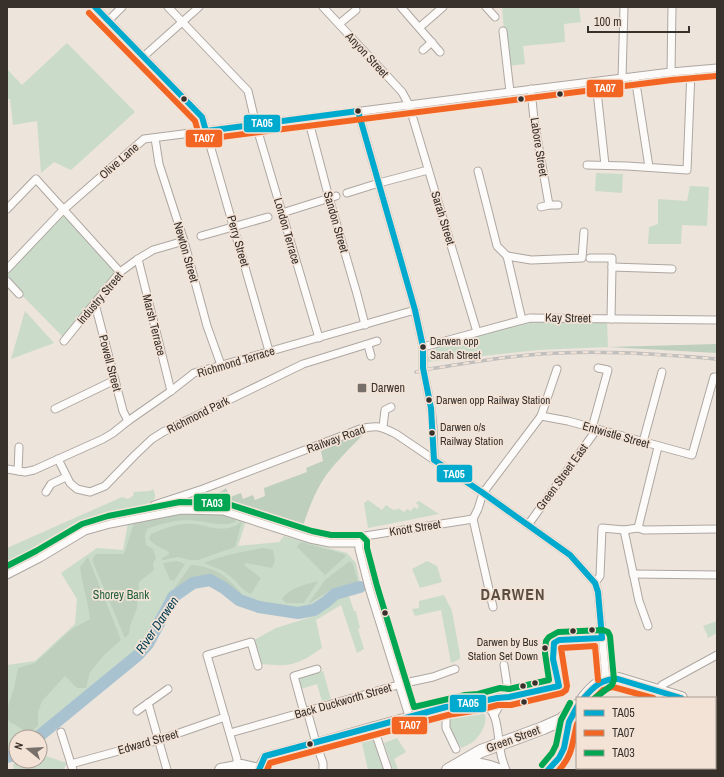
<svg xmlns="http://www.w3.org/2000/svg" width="724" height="777" font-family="'Archivo Narrow',sans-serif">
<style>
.green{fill:#cadbca}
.forest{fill:#becfbe}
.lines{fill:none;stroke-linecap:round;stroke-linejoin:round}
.river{stroke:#a9c2cf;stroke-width:12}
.minor-casing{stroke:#aea7a1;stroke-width:9}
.trunk-casing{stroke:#aea7a1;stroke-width:14}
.minor{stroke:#fcfbfa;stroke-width:7}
.trunk{stroke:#fcfbfa;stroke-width:12}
.rail-casing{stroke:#c1bfbd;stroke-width:3.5}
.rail{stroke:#f3e3d6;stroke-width:2;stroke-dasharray:6;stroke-linecap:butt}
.bus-1-casing{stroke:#f3e3d6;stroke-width:9}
.bus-2-casing{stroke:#f3e3d6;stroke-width:9}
.bus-3-casing{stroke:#f3e3d6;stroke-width:9}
.bus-1{stroke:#00a9ce;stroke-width:6}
.bus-2{stroke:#f26522;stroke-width:6}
.bus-3{stroke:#00a651;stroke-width:6}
.bus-dot{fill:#37302b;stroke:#f3e3d6;stroke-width:1.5}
.poi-dot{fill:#776f69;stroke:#f3e3d6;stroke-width:1.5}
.labels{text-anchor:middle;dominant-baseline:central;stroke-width:3.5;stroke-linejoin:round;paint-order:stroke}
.bus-label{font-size:11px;fill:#37302b;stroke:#f3e3d6;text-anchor:start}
.street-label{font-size:12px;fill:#37302b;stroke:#f3e3d6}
.poi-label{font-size:12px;fill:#37302b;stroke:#f3e3d6;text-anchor:start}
.park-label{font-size:12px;fill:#225f3f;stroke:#f3e3d6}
.water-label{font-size:13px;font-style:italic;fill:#023c52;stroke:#f3e3d6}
.district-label{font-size:16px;font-weight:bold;letter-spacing:1px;fill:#5b4d42;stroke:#f3e3d6}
.line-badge{stroke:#f3e3d6;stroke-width:1.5}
.badge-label{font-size:11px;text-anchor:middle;font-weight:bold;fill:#fff}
</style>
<rect width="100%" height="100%" fill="#ede4dc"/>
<g class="green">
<path d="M502,7H579L581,22L564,24L565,42L523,46L525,64L507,66Z"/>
<path d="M67,43L135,112L71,170L54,162L41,173L37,121L13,125L10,99H7V69L22,85Z"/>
<path d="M596,173L623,174L622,193L595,191Z"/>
<path d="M690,186L709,187L707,226L682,225L681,244H648L649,227L658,224V199L687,201Z"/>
<path d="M63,211L118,272L65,339L7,280V272Z"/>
<path d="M25,311L54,343L11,359Z"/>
<path d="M530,318L604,319L607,322L608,347L538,350L427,362V358L436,348Z"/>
<path d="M153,489L155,494V498L151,502L143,505V509L102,518L90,522L7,567V548L122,497L128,499L133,496L134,492L150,491Z"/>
<path d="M368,500L382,510L386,505L393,510L394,509L397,510L398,508L404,512L407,509L411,511L414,507L417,509L419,506L416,503L419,501L439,514L368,528L364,503Z"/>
<path d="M181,511L223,513L246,521L238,546L279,542L284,536L347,553L356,563L360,583L345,589L350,599L354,611H356L360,628L358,629L364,649L357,653L341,605L316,620L322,648C298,665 290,667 262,664L254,640L276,628L314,616L311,607L304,610L288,608L250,601L210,578L193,581L173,595L158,618L144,643L35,737H16V753L7,755V665L35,661L75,624L77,599L61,573L97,548L123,550L128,523Z"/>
<path d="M427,561L437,566L442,582L420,588L412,569Z"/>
<path d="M444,595L452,611L460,655V659L451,663L441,610L415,616L412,609L419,608V601Z"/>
<path d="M717,621V633L708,638L707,634L703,626Z"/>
<path d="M323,671L331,699L322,701L317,684L301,689L298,678Z"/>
<path d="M474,707C494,711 484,732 473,742C470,744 465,746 462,748C453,737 446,726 450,712Z"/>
<path d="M376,734L388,770H368L362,743L343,747L342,741Z"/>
<path d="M397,738L406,752L394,759L398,769L393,770L384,743Z"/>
<path d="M40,754L67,763L64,769L59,770H14L13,764L23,761H40Z"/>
</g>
<g class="forest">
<path d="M717,344V353L608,347Z"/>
<path d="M363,431L366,432C352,446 331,466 321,483C313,497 307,513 302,529L263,516L226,507L183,503L181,500C200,499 211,499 226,488L230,497L241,493L243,499L253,495L255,500L265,496L264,488L307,472L306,468L323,461L321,451L343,439Z"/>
<path d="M180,512L222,515L236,519L235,522C221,528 203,520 188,520C175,520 159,524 147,529L145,536L146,545L153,549L156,558L153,563L154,570L139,582L137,608L130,626L129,634L125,638L92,560L96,554H124L134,523Z"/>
<path d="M242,521L235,547L198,560H190L178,557L163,560L161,559L169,554V552C162,548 155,546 149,539L151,534C161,530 172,525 183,524C204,521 223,538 242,521Z"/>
<path d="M301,542L344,554L346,556L325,575L297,547Z"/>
<path d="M263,548L273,550L275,561L272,568L246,563L244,565L261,578L251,594C242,590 239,584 232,578C224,570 214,567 204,563C223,555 242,552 263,548Z"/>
<path d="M88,557L121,640L105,654L90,672L86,688H77L65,676L42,701L38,712V726L28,734L19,727L10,722L7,718V710L14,688L18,668L35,663L72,629L90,619C88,601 82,585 80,567Z"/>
<path d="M177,561L185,564L174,581L170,580L163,563Z"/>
<path d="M350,561L353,564L358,582L332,589L310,603L308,604L325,580Z"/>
<path d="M191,565C220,567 230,580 247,600C236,595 229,586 218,580C203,571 184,585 171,593Z"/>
<path d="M318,581L304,603H286L282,599C290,587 306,585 318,581Z"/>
</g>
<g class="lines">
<g class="river">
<path d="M38,737L138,655L148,644L173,597L193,583L210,580L224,588L239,600L259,607L298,613L314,610L326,602L335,594L360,587"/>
<path d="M7,757L16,755"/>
</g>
<g class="minor-casing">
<g id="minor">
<path d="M95,7L202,117L269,351"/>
<path d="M168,7L248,91L256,125L319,338"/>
<path d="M323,7L402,92L409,105L477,332"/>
<path d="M401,7L440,52"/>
<path d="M486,7L495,17"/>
<path d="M108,21L122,7"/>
<path d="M339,24L356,10"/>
<path d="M420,27L443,7"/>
<path d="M503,31L510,92"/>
<path d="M423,50L432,42"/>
<path d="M143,57L199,7"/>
<path d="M671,72L672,7"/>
<path d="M635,77L649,167"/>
<path d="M622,79L624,7"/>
<path d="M596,82L605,165"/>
<path d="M531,89L534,120L549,205"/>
<path d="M358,111L415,310L423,347V368L431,408L433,427L434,460"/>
<path d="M308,118L329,198L357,294L365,325"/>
<path d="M155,138L159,164L184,241L207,326L221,365"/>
<path d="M587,165L627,166L687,170L691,71"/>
<path d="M478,171L497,246L507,256L522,320"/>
<path d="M347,193L379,183L428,170"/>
<path d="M541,207L549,205H558"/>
<path d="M7,209L36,179L120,272"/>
<path d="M282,213L336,196"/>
<path d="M201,236L268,217"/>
<path d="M507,256L531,260L582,258L584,232"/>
<path d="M590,258H612V267"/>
<path d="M138,259L171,391"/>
<path d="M7,269L63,210L144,139L510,92L671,72L717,68"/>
<path d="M7,281L19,294"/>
<path d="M95,304L123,411L128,421"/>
<path d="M611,319L612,267L672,269"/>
<path d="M64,341L120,272L138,259L153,250L184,241"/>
<path d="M368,345L371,356"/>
<path d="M423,347L530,318L717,320"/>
<path d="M55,409L115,380"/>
<path d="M541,416L568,421L692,455L714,377H717"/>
<path d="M383,427L385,410L391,407"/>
<path d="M592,428L608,370L598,368"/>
<path d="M643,442L662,372"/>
<path d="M58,459L70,483L77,489L90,492L105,486L135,455L152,439L163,432L303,364L377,341"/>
<path d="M7,469L25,472L34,470L103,439L113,433L128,421L171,391L194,373L415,310"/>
<path d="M18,471L19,447"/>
<path d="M46,492L51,484L66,477"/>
<path d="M154,505L203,489L360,429C378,425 380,426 396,434L483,493L570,555L595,583L598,592L606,679"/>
<path d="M528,525L597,429"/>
<path d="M638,528L658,447"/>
<path d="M624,530L639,601L648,626"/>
<path d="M359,543V549L369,588L409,716"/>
<path d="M359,543L362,538L365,536L473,519"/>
<path d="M633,574L717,575"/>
<path d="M7,575L40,558L85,531L110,524L181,510L223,511L310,539L330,543H359"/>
<path d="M595,583L600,576L602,528L624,530L638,528L644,530L717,529"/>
<path d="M493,607L473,519L478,509L483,493L541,416L557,369"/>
<path d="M504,665L509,697"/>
<path d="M317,669L294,676L303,709L308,714L316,743L323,763V770"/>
<path d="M662,685L717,655"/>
<path d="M480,702C499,709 497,731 500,749C501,756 503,763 506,770"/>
<path d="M148,703L167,770"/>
<path d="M446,707V728L456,749"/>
<path d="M137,711L168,689"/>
<path d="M494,715L501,703L509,697"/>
<path d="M373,726L388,770"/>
<path d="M61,732L73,770"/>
<path d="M230,733L405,683L433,677L455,669"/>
<path d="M71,764L159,740L225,717"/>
<path d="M237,766V759L207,655L251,642L258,666"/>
<path d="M642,768L644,770"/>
<path d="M259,770L261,763L265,756C325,741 385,721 446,707C453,706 460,704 467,703C471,703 475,703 479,702C491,700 495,696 509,697"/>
<path d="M588,770L593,768"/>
<path d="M657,770L658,768"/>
</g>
</g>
<g class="trunk-casing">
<g id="trunk">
<path d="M584,698C593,687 603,677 618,679L681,698"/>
<path d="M715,706H717"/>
<path d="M460,766C473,762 486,765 498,770"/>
<path d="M221,770L242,766L259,770"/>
<path d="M448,770L481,751L543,728L561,720L577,706"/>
<path d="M548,770C570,752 562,732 575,711"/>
</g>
</g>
<use href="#minor" class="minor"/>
<use href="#trunk" class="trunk"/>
<g class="rail-casing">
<path id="rail" d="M416,372L429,369C462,364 495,358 529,355C592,349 654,354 717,359"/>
</g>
<use href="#rail" class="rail"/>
<g class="bus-1-casing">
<g id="bus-1">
<path d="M95,7L202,117L206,131L358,111L415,310L423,347V368L431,408L434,460L483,493L570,555L595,583L598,592L602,638L559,640L554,643L553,659L559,686L509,697L497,698L478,702L446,707L265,756L259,770"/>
<path d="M584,698C593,687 603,678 618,679L681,698"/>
<path d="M548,770L559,758L564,748L569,722L577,707"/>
</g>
</g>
<g class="bus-2-casing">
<g id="bus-2">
<path d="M89,13L195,121L199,135L205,139L672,80L717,76"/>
<path d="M595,698L603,690L613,687L653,698"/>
<path d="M267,770L270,763L448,715L479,710L498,705H511L562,693L566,690L567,686L561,648L595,646L598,680"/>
<path d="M559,770C573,755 572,743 577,724"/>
</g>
</g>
<g class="bus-3-casing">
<g id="bus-3">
<path d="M7,566L36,551L82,524L108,516L180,502L225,503L312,531L331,535H361L367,541V548L377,586L414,707L465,695L478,694L500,688L509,689L549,680L545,653L546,641L549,637L558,632L603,630L608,632L610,636L614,680L612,685L595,698"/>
<path d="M542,765L552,753L556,745L561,720L570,703"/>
</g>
</g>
<use href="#bus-1" class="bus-1"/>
<use href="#bus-2" class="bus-2"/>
<use href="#bus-3" class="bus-3"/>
</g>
<g class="bus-dot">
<circle cx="560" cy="94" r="3.5"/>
<circle cx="184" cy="99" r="3.5"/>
<circle cx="521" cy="99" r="3.5"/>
<circle cx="358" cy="111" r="3.5"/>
<circle cx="423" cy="347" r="3.5"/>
<circle cx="429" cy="400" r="3.5"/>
<circle cx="432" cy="433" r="3.5"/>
<circle cx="385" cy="613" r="3.5"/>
<circle cx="592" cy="630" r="3.5"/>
<circle cx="573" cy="631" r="3.5"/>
<circle cx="545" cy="648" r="3.5"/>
<circle cx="535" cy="683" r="3.5"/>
<circle cx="523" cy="686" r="3.5"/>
<circle cx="524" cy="702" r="3.5"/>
<circle cx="310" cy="744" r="3.5"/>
</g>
<rect class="poi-dot" x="357" y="383" width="10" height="10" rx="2"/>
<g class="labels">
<g class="bus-label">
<text x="430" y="341">Darwen opp<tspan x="430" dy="14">Sarah Street</tspan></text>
<text x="436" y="400">Darwen opp Railway Station</text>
<text x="440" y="427">Darwen o/s<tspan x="440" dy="14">Railway Station</tspan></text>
<text x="538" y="642" text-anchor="end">Darwen by Bus<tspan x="538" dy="14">Station Set Down</tspan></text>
</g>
<g class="street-label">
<text transform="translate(367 55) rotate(47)">Anyon Street</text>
<text transform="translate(539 147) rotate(81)">Labore Street</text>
<text transform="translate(119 161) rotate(-41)">Olive Lane</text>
<text transform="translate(443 218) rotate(73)">Sarah Street</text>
<text transform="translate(336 222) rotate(74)">Sandon Street</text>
<text transform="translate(287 231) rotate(74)">London Terrace</text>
<text transform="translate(238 241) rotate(74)">Perry Street</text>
<text transform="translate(186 252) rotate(74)">Newton Street</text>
<text transform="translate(100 298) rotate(-50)">Industry Street</text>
<text transform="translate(568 318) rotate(1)">Kay Street</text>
<text transform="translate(154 325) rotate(76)">Marsh Terrace</text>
<text transform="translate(236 362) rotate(-17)">Richmond Terrace</text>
<text transform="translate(110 363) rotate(75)">Powell Street</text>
<text transform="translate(198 415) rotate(-27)">Richmond Park</text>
<text transform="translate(616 435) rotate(16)">Entwistle Street</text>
<text transform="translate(336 439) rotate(-20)">Railway Road</text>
<text transform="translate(562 477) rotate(-54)">Green Street East</text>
<text transform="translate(415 528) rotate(-9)">Knott Street</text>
<text transform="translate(343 701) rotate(-16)">Back Duckworth Street</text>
<text transform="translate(513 739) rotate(-20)">Green Street</text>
<text transform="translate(148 742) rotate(-16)">Edward Street</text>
</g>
<g class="poi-label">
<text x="371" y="388">Darwen</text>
</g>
<g class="park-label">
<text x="121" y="595">Shorey Bank</text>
</g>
<g class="water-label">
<text transform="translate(157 625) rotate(-56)">River Darwen</text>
</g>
<g class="district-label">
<text x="513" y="594">DARWEN</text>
</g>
</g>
<g class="line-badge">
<rect x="586" y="79" width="38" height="19" rx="4" fill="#f26522"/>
<rect x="243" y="114" width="38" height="19" rx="4" fill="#00a9ce"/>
<rect x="185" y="129" width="38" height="19" rx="4" fill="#f26522"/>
<rect x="436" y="464" width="37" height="19" rx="4" fill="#00a9ce"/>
<rect x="193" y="493" width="38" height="19" rx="4" fill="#00a651"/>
<rect x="449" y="694" width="38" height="19" rx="4" fill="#00a9ce"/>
<rect x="391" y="716" width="37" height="19" rx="4" fill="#f26522"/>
</g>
<g class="badge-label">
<text x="605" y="92">TA07</text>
<text x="262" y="127">TA05</text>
<text x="204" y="142">TA07</text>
<text x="454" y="478">TA05</text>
<text x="212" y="507">TA03</text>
<text x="468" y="707">TA05</text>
<text x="410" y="729">TA07</text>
</g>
<rect width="724" height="777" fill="none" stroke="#37302b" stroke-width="16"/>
<rect x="576" y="697" width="140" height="72" fill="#f3e3d6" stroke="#a89b92"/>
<rect x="584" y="710" width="20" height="6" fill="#00a9ce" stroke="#a89b92"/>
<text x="612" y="717" font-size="12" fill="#37302b">TA05</text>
<rect x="584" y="730" width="20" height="6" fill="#f26522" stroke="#a89b92"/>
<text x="612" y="737" font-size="12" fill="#37302b">TA07</text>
<rect x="584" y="750" width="20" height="6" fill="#00a651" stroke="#a89b92"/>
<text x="612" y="757" font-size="12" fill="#37302b">TA03</text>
<g transform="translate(28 749) rotate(288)"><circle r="19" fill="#f3e3d6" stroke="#a89b92"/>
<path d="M0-3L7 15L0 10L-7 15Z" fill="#776f69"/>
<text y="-6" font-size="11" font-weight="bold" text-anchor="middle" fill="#37302b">N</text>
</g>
<path d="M588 26v6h101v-6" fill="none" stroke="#37302b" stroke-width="2"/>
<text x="594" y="26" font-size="12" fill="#37302b" stroke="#f3e3d6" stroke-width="3" paint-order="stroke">100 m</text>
</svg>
